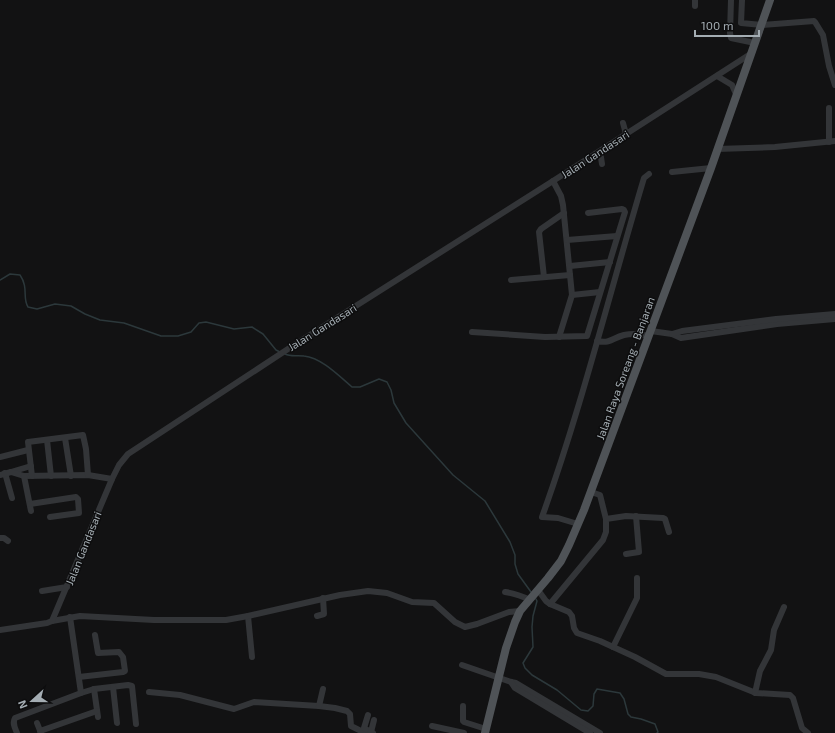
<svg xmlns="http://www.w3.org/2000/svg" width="835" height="733" font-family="'Exo 2',sans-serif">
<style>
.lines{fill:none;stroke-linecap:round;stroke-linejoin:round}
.stream{stroke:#2c383b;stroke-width:1.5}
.minor{stroke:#333538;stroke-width:6}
.major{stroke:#4f5357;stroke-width:8}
.labels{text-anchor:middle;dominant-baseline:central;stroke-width:3;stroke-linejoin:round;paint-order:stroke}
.street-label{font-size:11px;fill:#a4adb3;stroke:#0d0d0e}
</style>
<rect width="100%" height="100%" fill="#121213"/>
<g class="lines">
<g class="stream">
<path d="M0,280L10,274L20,275C29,288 22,298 28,307L37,309L55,304L71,306L85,314L100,320L124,323L161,336H178L191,332L199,323L206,322L234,329L252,327L263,334L276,350L280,352"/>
<path d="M285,354C291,357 297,355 304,356C322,358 339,376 352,387H360L379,379L387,382L391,390L394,403L406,423L453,475L485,501L510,542L515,555V564L518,574L531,592"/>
<path d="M536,599L537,601L533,616L532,627L533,647L523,663L525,668L532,675L557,690L581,710L588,711L593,706L594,694L597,689L620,693L624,699L628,714L631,717L641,719L655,724L658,732L657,733"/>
</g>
<g class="minor">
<path d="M731,0L730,33L731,38L755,43"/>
<path d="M742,0L741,23L762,25L814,21L815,22L823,35L829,66L835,85"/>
<path d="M695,6V0"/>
<path d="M717,76L732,85L736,94"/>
<path d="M623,123L626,134"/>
<path d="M829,142V108"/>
<path d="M717,149L775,147L835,141"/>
<path d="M600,151L602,164"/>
<path d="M672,172L711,168"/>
<path d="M553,181L561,196L563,205L572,295L559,337"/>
<path d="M567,240L617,236"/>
<path d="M570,266L610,262"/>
<path d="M544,277L539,232L541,229L564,213"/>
<path d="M511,280L570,275"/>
<path d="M572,295L600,292"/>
<path d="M651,331L672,334L681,338L777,324L835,319"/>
<path d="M472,332L545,337L587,336L625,212L624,210L622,209L588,213"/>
<path d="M672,334L682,331L776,319L835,314"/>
<path d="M597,341C611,344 612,338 624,335C633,333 641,334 649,336"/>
<path d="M65,438L71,476"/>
<path d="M47,440L51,476"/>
<path d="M0,457L28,450"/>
<path d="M11,472L31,466"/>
<path d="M5,473L12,498"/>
<path d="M0,475L11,472L24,476L88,475L112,479"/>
<path d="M24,476L31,511"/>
<path d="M32,476L28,442L83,435L86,449L88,475"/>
<path d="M591,492L600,495L606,519"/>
<path d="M30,504L76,497L78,499L79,513L50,517"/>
<path d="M578,524L558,518L542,517C582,406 610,291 644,178L649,174"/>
<path d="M0,538H4L8,541"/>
<path d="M626,554L639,552L636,516"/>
<path d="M538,590L546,601L550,604L569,612L572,616L574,628L577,633L600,641L635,657L666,674H699L716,677L756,693L790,695L793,698L802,728L808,733"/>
<path d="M42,591L67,587"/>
<path d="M505,592C513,593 522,596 530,600"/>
<path d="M550,604L603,540L606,532V519L626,516L663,518L665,519L669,532"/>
<path d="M248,616L252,657"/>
<path d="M317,616L324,614L323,598"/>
<path d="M70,617L81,693L94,689L128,685L132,686L136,724"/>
<path d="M52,621L80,616L154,620H226L248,616L340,595L368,591L387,593L412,602L434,603L455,622L465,627L477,624L509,612L520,611"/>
<path d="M0,630L47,623L52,621L112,479L119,465L128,454L291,347L553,181L752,53"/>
<path d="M613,647L637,598V578"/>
<path d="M462,665L511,682L516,683L600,733"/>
<path d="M79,677L123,672L125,671L123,657L119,652L98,653L95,635"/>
<path d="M511,682L515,688L590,733"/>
<path d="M113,687L117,723"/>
<path d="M94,689L98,717"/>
<path d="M149,692L180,695L234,709L254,702L319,706L335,708L347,711L350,714L351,726L365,733"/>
<path d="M755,693L760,671L771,650L774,630L784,607"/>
<path d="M319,706L323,689"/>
<path d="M463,706V721L464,722L486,729"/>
<path d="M368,715L364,728L373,733"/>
<path d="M37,723L41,733"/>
<path d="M432,726L464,733"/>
<path d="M40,731L97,711"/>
<path d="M371,732L374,720"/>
<path d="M17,733C15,728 12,723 15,718L81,693"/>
</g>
<path class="major" d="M485,733L506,648L515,622L520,611L548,578L561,561L569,545L584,510L711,168L770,0"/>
</g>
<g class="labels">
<g class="street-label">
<text transform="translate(595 154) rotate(-33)">Jalan Gandasari</text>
<text transform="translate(322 327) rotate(-32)">Jalan Gandasari</text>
<text transform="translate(625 368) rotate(-70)">Jalan Raya Soreang - Banjaran</text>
<text transform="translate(83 548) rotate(-68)">Jalan Gandasari</text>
</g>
</g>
<g transform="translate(32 701) rotate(249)" stroke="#0d0d0e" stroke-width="3" paint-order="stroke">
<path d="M0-3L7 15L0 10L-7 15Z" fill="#a4adb3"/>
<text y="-6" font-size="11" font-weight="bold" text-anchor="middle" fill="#a4adb3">N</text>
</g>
<path d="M695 30v6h64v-6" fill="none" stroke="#a4adb3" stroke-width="2"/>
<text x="701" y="30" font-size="12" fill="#a4adb3" stroke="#0d0d0e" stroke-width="3" paint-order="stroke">100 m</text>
</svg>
